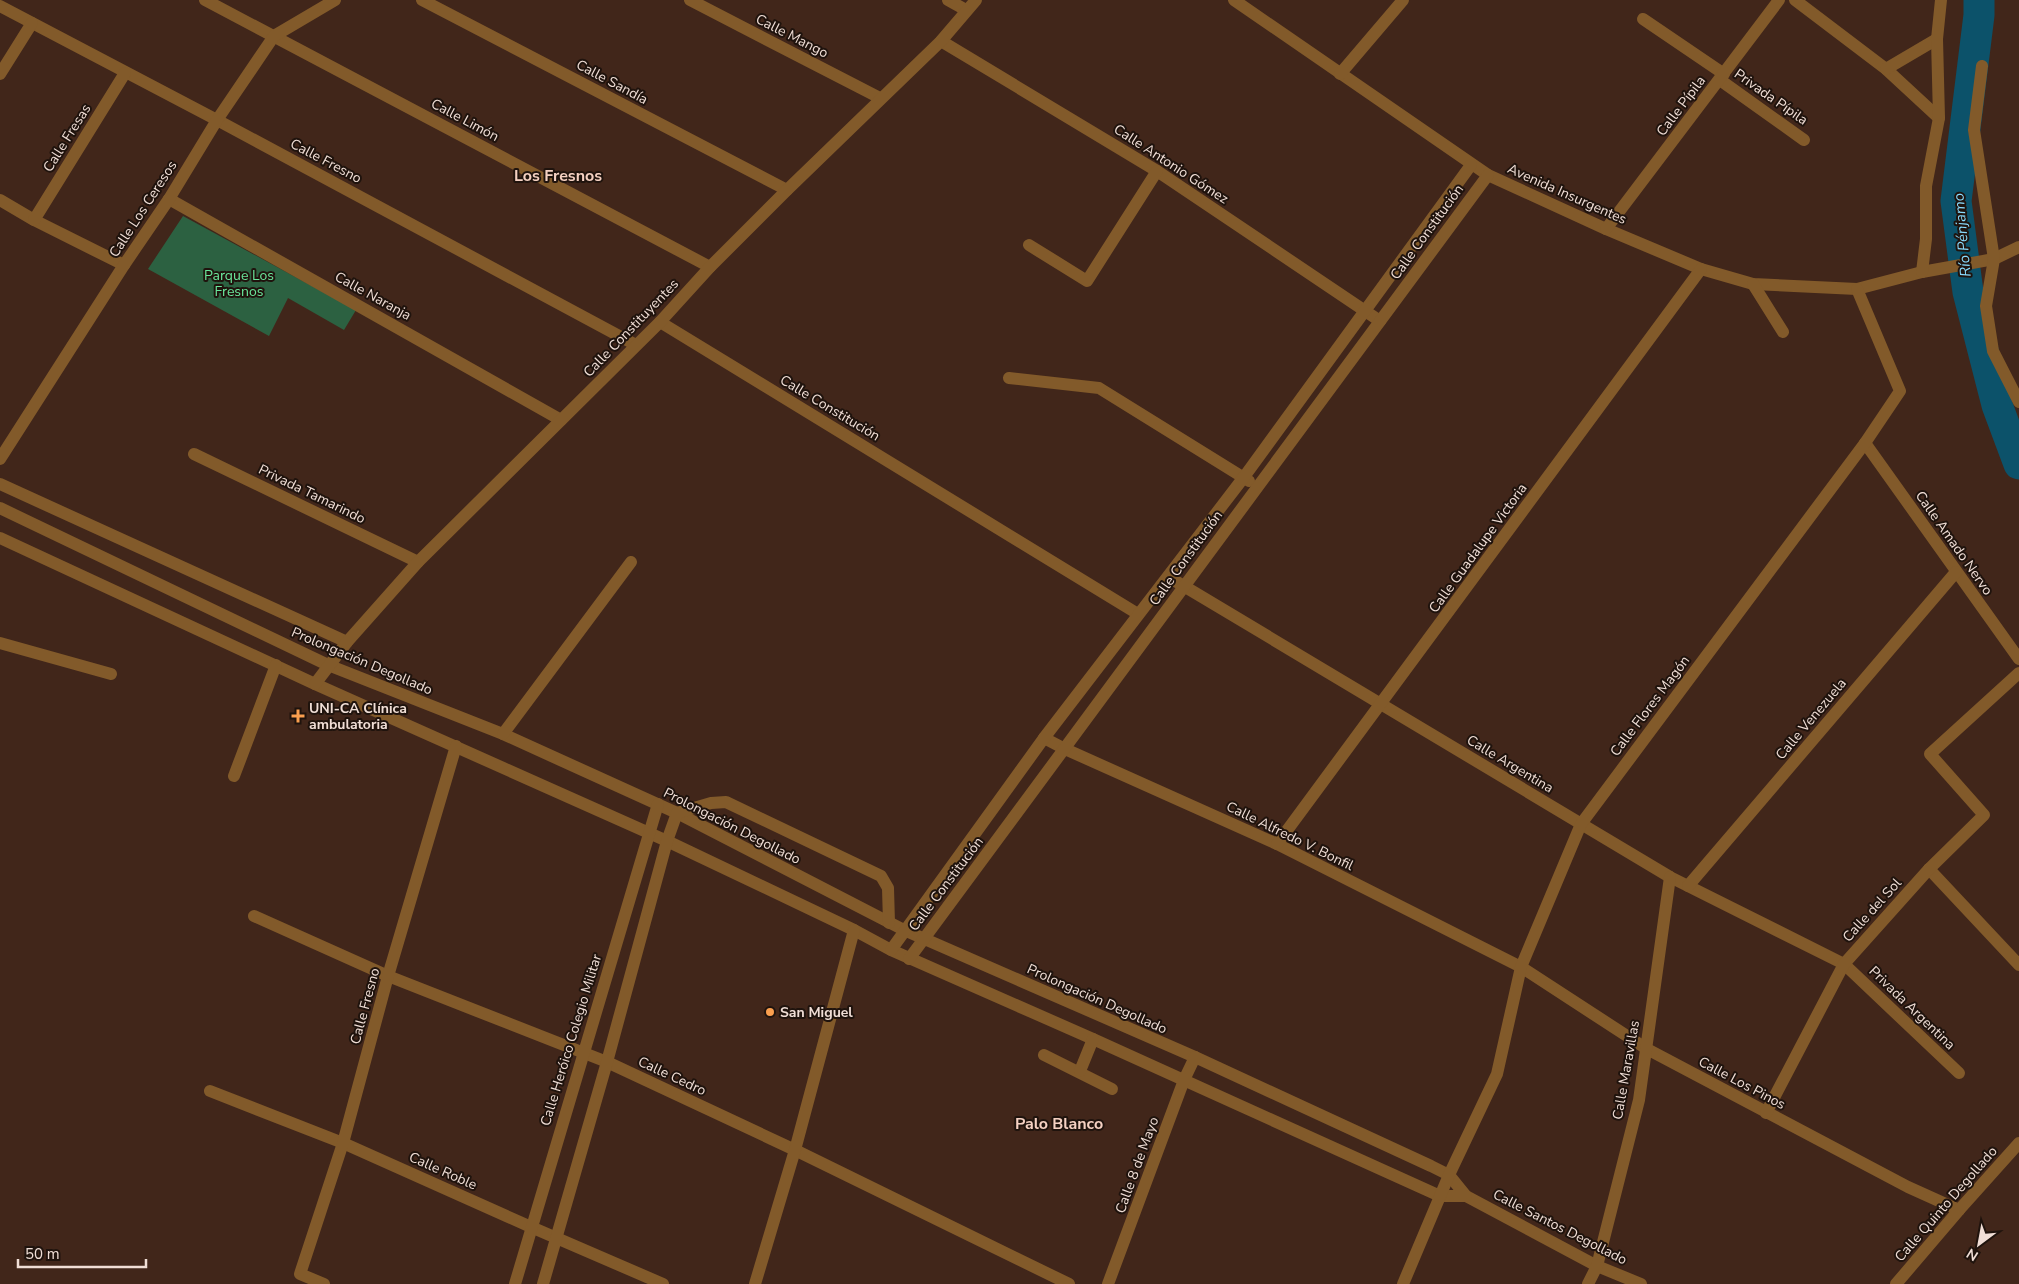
<svg xmlns="http://www.w3.org/2000/svg" width="2019" height="1284" font-family="'Nunito Sans',sans-serif">
<style>
.green{fill:#2c6141}
.lines{fill:none;stroke-linecap:round;stroke-linejoin:round}
.river{stroke:#0c526a;stroke-width:31}
.minor{stroke:#825a2a;stroke-width:12}
.poi-dot{fill:#fa9f4f;stroke:#1f130d;stroke-width:2}
.labels{text-anchor:middle;dominant-baseline:central;stroke-width:4;stroke-linejoin:round;paint-order:stroke}
.street-label{font-size:14px;fill:#f0ded6;stroke:#1f130d}
.park-label{font-size:14px;fill:#6ae69b;stroke:#1f130d}
.poi-label{font-size:14px;font-weight:bold;fill:#f0ded6;stroke:#1f130d;text-anchor:start}
.water-label{font-size:15px;font-style:italic;fill:#89dbfd;stroke:#1f130d}
.quarter-label{font-size:16px;font-weight:bold;fill:#f5d1c2;stroke:#1f130d}
</style>
<rect width="100%" height="100%" fill="#41261a"/>
<path class="green" d="M183,216L356,310L344,330L288,298L269,336L148,269Z"/>
<g class="lines">
<path class="river" d="M1979,0V15L1956,201L1968,292L1997,405L2019,464"/>
<g class="minor">
<path d="M205,0L710,267"/>
<path d="M422,0L787,190"/>
<path d="M690,0L880,98"/>
<path d="M948,0L966,10"/>
<path d="M1234,0L1488,175L1606,229L1701,269L1753,284L1857,289L1922,272L1994,259L2019,247"/>
<path d="M1795,0L1886,69L1939,118"/>
<path d="M0,6L217,120L636,345"/>
<path d="M1643,19L1724,74"/>
<path d="M941,41L1157,171L1380,321"/>
<path d="M1982,66L1974,130L1994,259L1986,306L1993,351L2019,402"/>
<path d="M1886,69L1937,39"/>
<path d="M0,74L32,23"/>
<path d="M1340,74L1403,0"/>
<path d="M1720,80L1804,140"/>
<path d="M169,199L561,420"/>
<path d="M0,200L34,220L124,265"/>
<path d="M34,220L125,73"/>
<path d="M1606,229L1779,0"/>
<path d="M1029,245L1087,281L1157,171"/>
<path d="M1922,272L1926,239V186L1939,118L1937,39L1941,0"/>
<path d="M1753,284L1783,332"/>
<path d="M660,322L1138,614"/>
<path d="M1009,378L1099,388L1249,481"/>
<path d="M1865,443L2019,659"/>
<path d="M194,454L418,562"/>
<path d="M0,459L124,265L169,199L217,120L274,36L335,0"/>
<path d="M0,484L347,642"/>
<path d="M0,508L328,665L503,734L677,813L904,930L1195,1057L1431,1166L1449,1175L1466,1196L1597,1266L1641,1284"/>
<path d="M0,538L315,684L667,841L854,930L891,950L1093,1039L1440,1196H1466"/>
<path d="M1177,582L1670,877L1844,964L1959,1073"/>
<path d="M0,643L111,674"/>
<path d="M315,684L347,642L418,562L660,322L710,267L787,190L941,41L976,0"/>
<path d="M503,734L631,562"/>
<path d="M1044,738L1065,749L1277,844L1521,967L1647,1049L1908,1187L1959,1210"/>
<path d="M234,776L276,665"/>
<path d="M1277,844L1701,269"/>
<path d="M1929,869L2019,965"/>
<path d="M1688,886L1956,572"/>
<path d="M254,916L388,976L607,1062L795,1150L1069,1284"/>
<path d="M891,950L1044,738L1244,477L1471,165"/>
<path d="M909,959L1488,175"/>
<path d="M1044,1055L1112,1089"/>
<path d="M1080,1071L1093,1039"/>
<path d="M210,1091L343,1143L531,1227L663,1284"/>
<path d="M1766,1113L1844,964L1929,869L1984,815L1930,754L2019,673"/>
<path d="M324,1284L300,1274L343,1143L388,976L456,746"/>
<path d="M515,1284L658,804"/>
<path d="M543,1284L607,1062L667,841L677,813L711,803L726,802L881,876L888,888L889,923"/>
<path d="M755,1284L795,1150L854,930"/>
<path d="M1108,1284L1184,1080L1195,1057"/>
<path d="M1403,1284L1449,1175L1497,1074L1521,967L1581,824L1865,443L1900,391L1857,289"/>
<path d="M1588,1284L1597,1266L1639,1100L1670,877"/>
<path d="M1896,1284L1959,1210L2019,1143"/>
</g>
</g>
<g class="poi-dot">
<path d="M295.5 708.5h5v5h5v5h-5v5h-5v-5h-5v-5h5z"/>
<circle cx="770" cy="1012" r="5"/>
</g>
<g class="labels">
<g class="street-label">
<text transform="translate(792 36) rotate(27)">Calle Mango</text>
<text transform="translate(612 82) rotate(28)">Calle Sandía</text>
<text transform="translate(1771 97) rotate(35)">Privada Pípila</text>
<text transform="translate(1681 106) rotate(-53)">Calle Pípila</text>
<text transform="translate(465 120) rotate(28)">Calle Limón</text>
<text transform="translate(67 138) rotate(-58)">Calle Fresas</text>
<text transform="translate(326 161) rotate(28)">Calle Fresno</text>
<text transform="translate(1171 164) rotate(33)">Calle Antonio Gómez</text>
<text transform="translate(1567 194) rotate(24)">Avenida Insurgentes</text>
<text transform="translate(143 209) rotate(-57)">Calle Los Ceresos</text>
<text transform="translate(1427 232) rotate(-54)">Calle Constitución</text>
<text transform="translate(373 296) rotate(29)">Calle Naranja</text>
<text transform="translate(631 328) rotate(-46)">Calle Constituyentes</text>
<text transform="translate(830 408) rotate(31)">Calle Constitución</text>
<text transform="translate(312 494) rotate(26)">Privada Tamarindo</text>
<text transform="translate(1954 543) rotate(55)">Calle Amado Nervo</text>
<text transform="translate(1478 548) rotate(-54)">Calle Guadalupe Victoria</text>
<text transform="translate(1186 558) rotate(-54)">Calle Constitución</text>
<text transform="translate(362 661) rotate(23)">Prolongación Degollado</text>
<text transform="translate(1650 706) rotate(-53)">Calle Flores Magón</text>
<text transform="translate(1811 719) rotate(-50)">Calle Venezuela</text>
<text transform="translate(1510 764) rotate(31)">Calle Argentina</text>
<text transform="translate(732 826) rotate(27)">Prolongación Degollado</text>
<text transform="translate(1290 836) rotate(26)">Calle Alfredo V. Bonfil</text>
<text transform="translate(946 884) rotate(-53)">Calle Constitución</text>
<text transform="translate(1872 910) rotate(-48)">Calle del Sol</text>
<text transform="translate(1097 999) rotate(24)">Prolongación Degollado</text>
<text transform="translate(365 1006) rotate(-75)">Calle Fresno</text>
<text transform="translate(1912 1008) rotate(44)">Privada Argentina</text>
<text transform="translate(571 1040) rotate(-73)">Calle Heróico Colegio Militar</text>
<text transform="translate(1626 1070) rotate(-80)">Calle Maravillas</text>
<text transform="translate(672 1076) rotate(25)">Calle Cedro</text>
<text transform="translate(1742 1083) rotate(28)">Calle Los Pinos</text>
<text transform="translate(1137 1165) rotate(-70)">Calle 8 de Mayo</text>
<text transform="translate(443 1171) rotate(24)">Calle Roble</text>
<text transform="translate(1946 1204) rotate(-49)">Calle Quinto Degollado</text>
<text transform="translate(1560 1227) rotate(27)">Calle Santos Degollado</text>
</g>
<g class="park-label">
<text x="239" y="275">Parque Los<tspan x="239" dy="16">Fresnos</tspan></text>
</g>
<g class="poi-label">
<text x="309" y="708">UNI-CA Clínica<tspan x="309" dy="16">ambulatoria</tspan></text>
<text x="780" y="1012">San Miguel</text>
</g>
<g class="water-label">
<text transform="translate(1962 235) rotate(-95)">Río Pénjamo</text>
</g>
<g class="quarter-label">
<text x="558" y="176">Los Fresnos</text>
<text x="1059" y="1124">Palo Blanco</text>
</g>
</g>
<g transform="translate(1979 1244) rotate(212)" stroke="#1f130d" stroke-width="4" paint-order="stroke">
<path d="M0-4L9 19L0 12L-9 19Z" fill="#f0ded6"/>
<text y="-8" font-size="14" font-weight="bold" text-anchor="middle" fill="#f0ded6">N</text>
</g>
<path d="M18 1259v8h128v-8" fill="none" stroke="#f0ded6" stroke-width="2.5"/>
<text x="25" y="1259" font-size="15" fill="#f0ded6" stroke="#1f130d" stroke-width="4" paint-order="stroke">50 m</text>
</svg>
